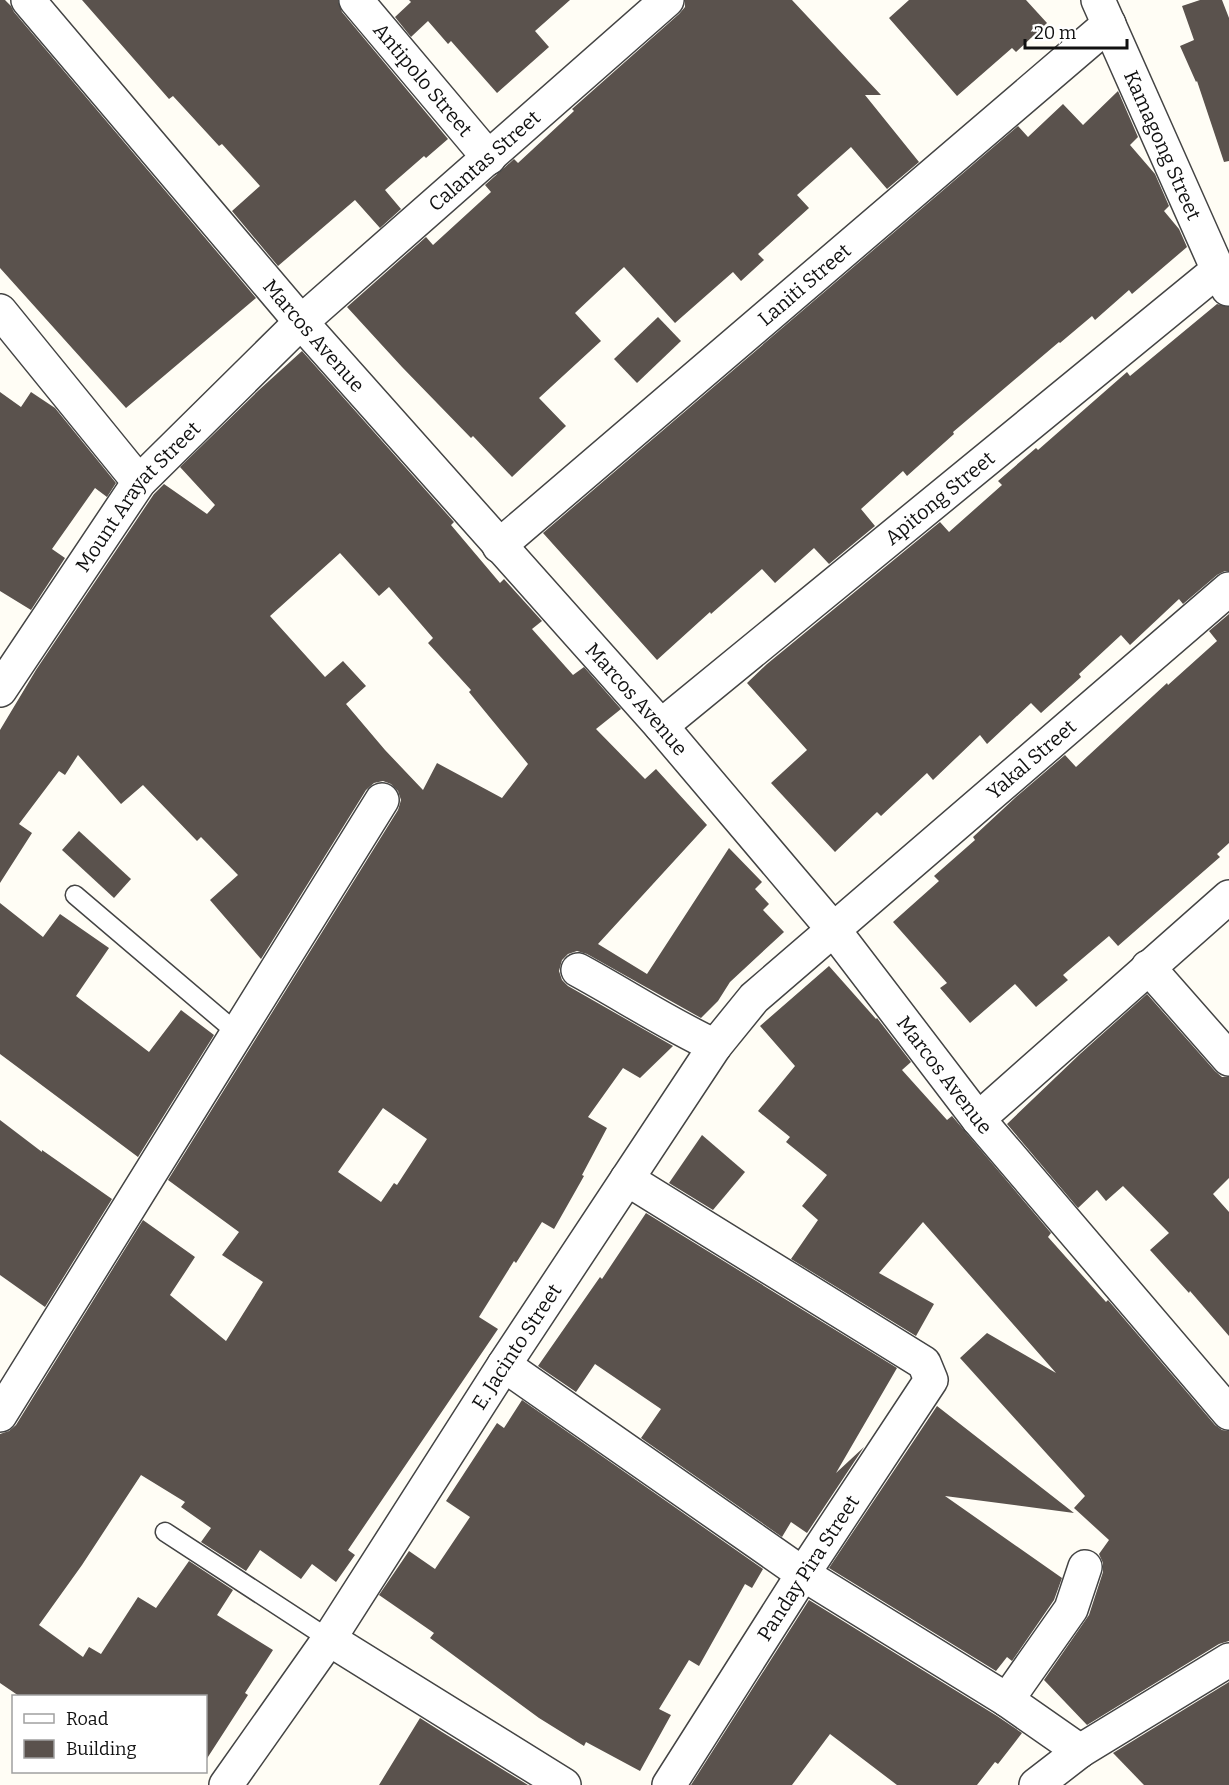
<svg xmlns="http://www.w3.org/2000/svg" width="1229" height="1785" font-family="Bitter,serif">
<style>
.building{fill:#5a524d;fill-rule:evenodd}
.lines{fill:none;stroke-linecap:round;stroke-linejoin:round}
.lane-casing{stroke:#444;stroke-width:21}
.street-casing{stroke:#444;stroke-width:36}
.lane{stroke:#fff;stroke-width:18}
.street{stroke:#fff;stroke-width:33}
.labels{text-anchor:middle;dominant-baseline:central;stroke-width:6;stroke-linejoin:round;paint-order:stroke}
.street-label{font-size:20px;fill:#111;stroke:#fff}
</style>
<rect width="100%" height="100%" fill="#fffdf5"/>
<g class="building">
<path d="M0,0H5L11,6L14,12L256,298L126,408L0,268Z"/>
<path d="M82,0H338L342,12L448,139L426,158L424,156L385,190L401,209L380,228L355,200L278,266L232,211L260,186L222,144L219,146L173,96L169,99Z"/>
<path d="M409,0H570L535,31L549,47L497,93L451,41L448,44L428,21L411,37L395,17L411,2Z"/>
<path d="M685,0H792L881,95H865L919,162L887,189L851,147L797,195L809,208L758,254L764,260L741,281L733,272L675,323L624,267L575,313L601,341L539,398L566,426L512,477L473,436L471,438L402,367L347,307L426,237L433,245L491,192L485,185L514,159L518,163L574,111L572,109L679,14L685,7Z"/>
<path d="M909,0H1026L1047,23L1016,52L1012,48L957,96L889,18Z"/>
<path d="M1200,0H1222L1229,18V161L1224,162L1197,81L1196,82L1180,46L1194,40L1182,6Z"/>
<path d="M1118,91L1138,137L1130,145L1155,174L1169,206L1164,211L1179,229L1187,247L1132,294L1129,290L1095,320L1092,316L1060,343L1059,342L953,432L954,434L907,476L903,471L861,509L875,526L829,564L814,548L775,583L762,569L711,614L710,612L657,660L543,533L1018,126L1028,137L1063,104L1083,125Z"/>
<path d="M1217,304L1229,307V571H1225L1217,575L1183,604L1179,599L1130,645L1121,635L1079,674L1081,677L1041,713L1031,703L987,744L980,735L933,780L927,773L881,816L877,812L835,852L771,783L807,750L747,683L767,664L940,522L949,532L1002,485L998,481L1036,448L1038,450L1127,372L1130,376Z"/>
<path d="M658,317L681,341L637,383L614,359Z"/>
<path d="M302,351L454,522L451,525L500,583L504,579L542,621L532,629L573,675L584,667L621,709L596,729L645,779L656,769L707,825L598,944L647,974L729,848L762,882L755,889L769,904L763,910L784,932L730,982L718,1001L701,1018L587,954L577,951L568,954L562,960L559,971L562,980L568,986L673,1046L640,1078L623,1068L588,1117L607,1128L582,1175L584,1176L554,1229L542,1222L516,1263L514,1261L479,1317L498,1329L348,1550L355,1555L336,1582L312,1564L301,1579L260,1550L246,1571L201,1542L211,1528L181,1507L185,1502L141,1475L82,1565L39,1625L83,1657L89,1647L101,1654L138,1597L156,1608L189,1561L233,1590L217,1615L273,1650L245,1693L248,1695L206,1760V1696H19L0,1683V1434L9,1431L16,1425L143,1220L195,1257L170,1295L226,1341L263,1282L222,1255L239,1232L168,1180L398,810L401,800L398,791L391,784L383,781L374,783L366,790L261,959L210,900L238,875L201,837L197,841L143,785L121,804L78,755L65,775L59,771L19,824L32,833L0,883V730L36,670L154,494L164,484L207,514L215,505L180,467L259,390ZM340,553L379,596L389,587L433,638L428,643L471,690L469,692L528,764L502,798L437,763L423,790L385,750L346,704L366,686L343,661L325,677L270,616ZM383,1108L427,1139L397,1185L394,1183L381,1202L338,1172Z"/>
<path d="M0,392L21,407L31,392L55,408L116,483L107,497L95,488L52,549L65,558L31,610L0,591Z"/>
<path d="M1229,614V843L1217,854L1220,857L1118,946L1109,936L1063,975L1068,980L1036,1007L1015,984L970,1023L940,988L947,983L893,922L939,881L934,876L975,840L973,837L1016,797L1065,755L1076,767L1167,683L1168,685L1217,641L1209,631Z"/>
<path d="M79,831L131,879L114,898L62,850Z"/>
<path d="M0,903L43,937L60,914L109,948L76,996L149,1052L181,1010L214,1035L138,1157L0,1054Z"/>
<path d="M829,966L876,1019L877,1018L911,1062L902,1070L947,1120L952,1116L1051,1233L1048,1237L1106,1302L1108,1300L1215,1425L1222,1430L1229,1431V1641L1219,1644L1087,1725L1044,1680L1089,1615L1103,1572V1563L1099,1554L1109,1540L1074,1508L1085,1496L960,1358L987,1333L1056,1373L923,1222L879,1273L934,1304L916,1336L791,1259L818,1220L802,1206L827,1175L786,1142L790,1137L758,1111L795,1066L760,1026Z"/>
<path d="M1147,994L1215,1071L1222,1077H1229V1178L1213,1194L1229,1212V1336L1190,1291L1189,1293L1150,1250L1169,1233L1123,1186L1106,1201L1097,1190L1078,1208L1007,1124L1080,1054Z"/>
<path d="M0,1120L42,1152V1150L112,1199L45,1307L0,1275Z"/>
<path d="M702,1135L745,1172L713,1210L669,1183Z"/>
<path d="M646,1213L897,1368L836,1473L864,1447L807,1533L791,1522L782,1537L641,1438L661,1409L595,1364L576,1392L538,1366L600,1277L602,1279Z"/>
<path d="M522,1400L763,1569L752,1588L745,1584L699,1666L689,1660L659,1709L671,1715L640,1771L586,1742L584,1746L539,1718L430,1638L434,1633L379,1595L409,1551L435,1569L470,1517L446,1501L497,1423L504,1428Z"/>
<path d="M937,1406L1074,1513L945,1496L1062,1578L1054,1600L1012,1661L1007,1657L996,1671L829,1568Z"/>
<path d="M809,1600L997,1716L1022,1733L998,1764L995,1762L977,1785H897L830,1734L792,1785H691Z"/>
<path d="M1229,1682V1785H1144L1113,1753Z"/>
<path d="M420,1718L442,1732L528,1785H379Z"/>
</g>
<g class="lines">
<g class="lane-casing">
<g id="lane">
<path d="M75,895L236,1032"/>
<path d="M165,1532L329,1639"/>
</g>
</g>
<g class="street-casing">
<g id="street">
<path id="s1" d="M28,0L301,322L661,726L833,929L978,1119L1229,1413"/>
<path id="s2" d="M356,0L489,158"/>
<path id="s3" d="M1098,0L1218,270L1228,289"/>
<path d="M0,311L139,482"/>
<path id="s4" d="M499,546L1109,24"/>
<path id="s5" d="M0,690L139,482L301,322L667,0"/>
<path id="s6" d="M661,726L1218,270"/>
<path d="M1148,967L1229,1059"/>
<path d="M578,970C624,995 668,1024 715,1046"/>
<path d="M978,1119L1229,897"/>
<path d="M627,1179L924,1363L931,1380L803,1574L669,1785"/>
<path d="M504,1365L803,1574L1007,1700L1080,1751"/>
<path d="M0,1415L382,800"/>
<path d="M329,1639L564,1785"/>
<path d="M1007,1700L1071,1609L1085,1567"/>
<path id="s7" d="M226,1785L329,1639L504,1365L715,1046L754,998L1229,589"/>
<path d="M1036,1785L1080,1751L1229,1660"/>
</g>
</g>
<use href="#lane" class="lane"/>
<use href="#street" class="street"/>
</g>
<g class="labels">
<g class="street-label">
<text stroke="none"><textPath href="#s2" startOffset="104">Antipolo Street</textPath></text>
<text stroke="none"><textPath href="#s3" startOffset="159">Kamagong Street</textPath></text>
<text stroke="none"><textPath href="#s5" startOffset="722">Calantas Street</textPath></text>
<text stroke="none"><textPath href="#s4" startOffset="402">Laniti Street</textPath></text>
<text stroke="none"><textPath href="#s1" startOffset="441">Marcos Avenue</textPath></text>
<text stroke="none"><textPath href="#s5" startOffset="238">Mount Arayat Street</textPath></text>
<text stroke="none"><textPath href="#s6" startOffset="360">Apitong Street</textPath></text>
<text stroke="none"><textPath href="#s1" startOffset="927">Marcos Avenue</textPath></text>
<text stroke="none"><textPath href="#s7" startOffset="1314">Yakal Street</textPath></text>
<text stroke="none"><textPath href="#s1" startOffset="1413">Marcos Avenue</textPath></text>
<text stroke="none"><textPath href="#s7" startOffset="526">E. Jacinto Street</textPath></text>
<text transform="translate(808 1568) rotate(-57)">Panday Pira Street</text>
</g>
</g>
<rect x="12" y="1695" width="195" height="78" fill="#ffffff" stroke="#a0a0a0" stroke-width="1.5"/>
<rect x="24" y="1714" width="30" height="9" fill="#ffffff" stroke="#a0a0a0" stroke-width="1.5"/>
<text x="66" y="1725" font-size="18" fill="#111111">Road</text>
<rect x="24" y="1740" width="30" height="18" fill="#5a524d" stroke="#a0a0a0" stroke-width="1.5"/>
<text x="66" y="1755" font-size="18" fill="#111111">Building</text>
<path d="M1025 39v9h102v-9" fill="none" stroke="#111111" stroke-width="3"/>
<text x="1034" y="39" font-size="18" fill="#111111" stroke="#ffffff" stroke-width="4.5" paint-order="stroke">20 m</text>
</svg>
